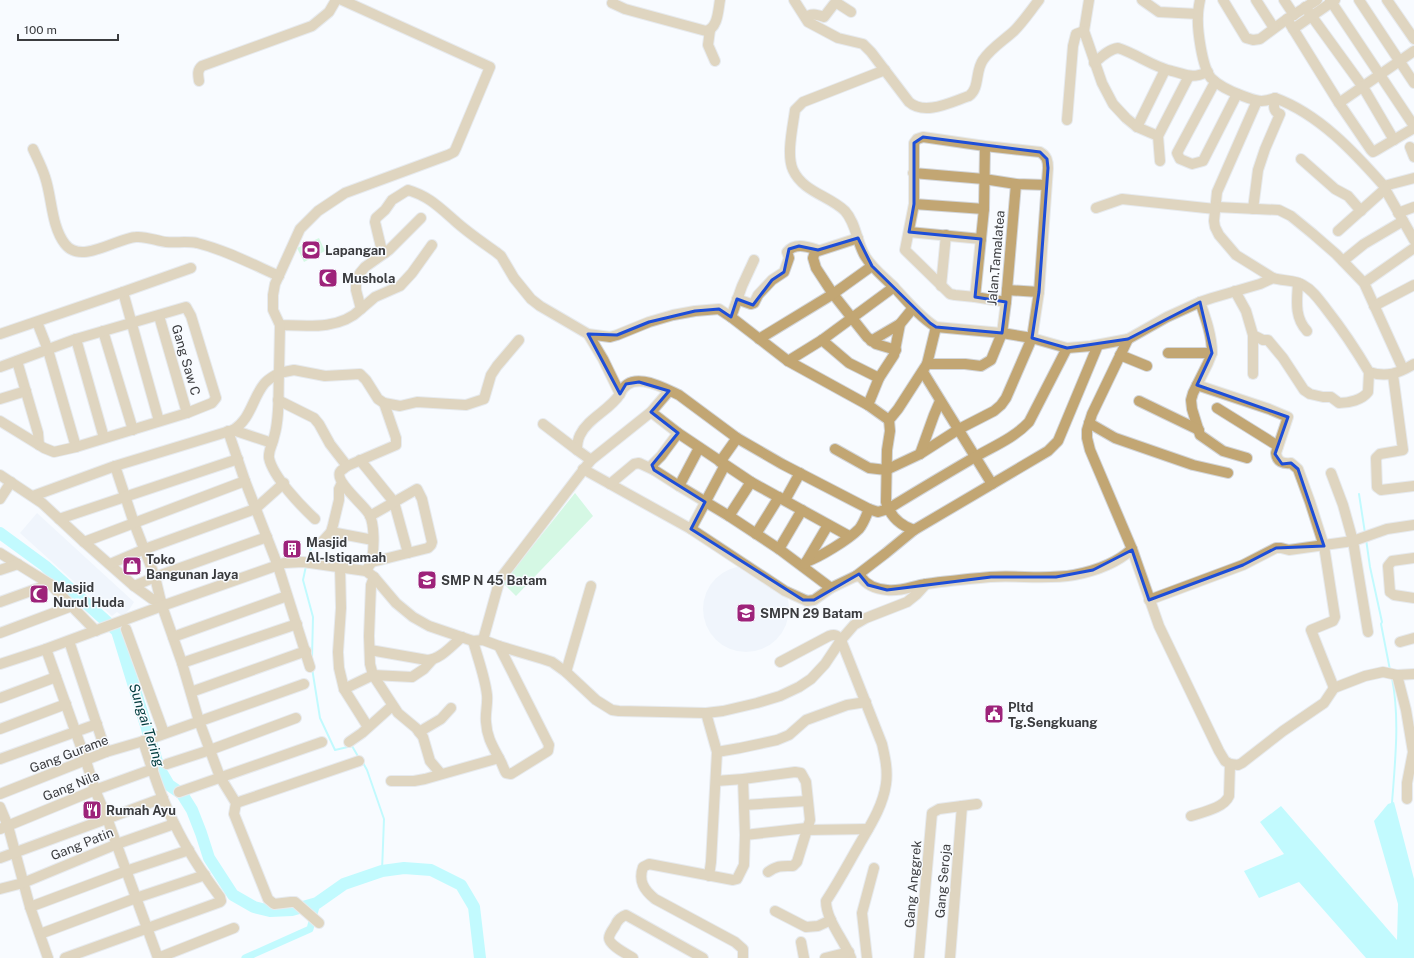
<svg xmlns="http://www.w3.org/2000/svg" width="1414" height="958" font-family="'Public Sans',sans-serif">
<style>
.built{fill:#e7eef8}
.green{fill:#aaf4c3}
.water{fill:#82f9fc}
.lines{fill:none;stroke-linecap:round;stroke-linejoin:round}
.stream{stroke:#82f9fc;stroke-width:2}
.canal{stroke:#82f9fc;stroke-width:7}
.river{stroke:#82f9fc;stroke-width:12}
.minor-casing{stroke:#d2d5d9;stroke-width:12}
.minor{stroke:#c2a673;stroke-width:10}
.marked{fill:none;stroke:#1d4ed8;stroke-width:3;stroke-linejoin:round}
.labels{text-anchor:middle;dominant-baseline:central;stroke-width:3;stroke-linejoin:round;paint-order:stroke}
.poi-label{font-size:13px;font-weight:bold;fill:#3b3c3f;stroke:#f8fbff;text-anchor:start}
.street-label{font-size:13px;fill:#3b3c3f;stroke:#f8fbff}
.water-label{font-size:14px;font-style:italic;fill:#003c3e;stroke:#f8fbff}
</style>
<rect width="100%" height="100%" fill="#f8fbff"/>
<g class="built">
<path d="M37,513L134,602L129,610L122,616L117,612L112,616L20,533Z"/>
<circle cx="746" cy="609" r="43"/>
</g>
<g class="green">
<path d="M319,238L325,251L304,262L297,248Z"/>
<path d="M575,493L593,516L516,596L503,583Z"/>
</g>
<path class="water" d="M1394,802L1414,879V958H1366L1299,882L1259,898L1244,871L1284,854L1260,822L1281,806L1397,940L1398,904L1374,821L1388,804Z"/>
<g class="lines">
<g class="stream">
<path d="M1359,494L1365,533"/>
<path d="M1366,539L1370,567L1382,622L1381,624L1390,670"/>
<path d="M308,560L312,544"/>
<path d="M306,566L303,580L313,617L312,658"/>
<path d="M312,668L320,718L335,750L352,746L359,758"/>
<path d="M1392,678C1400,719 1395,762 1392,803"/>
<path d="M362,761L367,770L384,819L382,871"/>
</g>
<path class="canal" d="M245,958L310,929L317,903"/>
<path class="river" d="M0,533L45,566L117,631L159,768L169,785L182,794L192,810L201,833L209,858L233,895L254,907L270,911L292,910L317,903L344,884L382,871L404,868L431,870L461,885L474,907L480,958"/>
<g class="minor-casing">
<g id="minor">
<path d="M794,0L808,22L838,38L863,44L871,52L909,102C925,116 951,102 969,96C980,88 975,71 983,60C991,48 1003,41 1014,31C1023,22 1031,10 1039,0"/>
<path d="M1089,0L1084,31L1102,83L1113,104L1126,118L1137,127L1158,136L1160,161"/>
<path d="M1142,0L1159,12L1198,14"/>
<path d="M1200,0C1199,5 1198,10 1198,15C1197,29 1202,67 1211,78C1219,86 1232,92 1243,96C1256,101 1262,103 1275,98C1319,114 1354,152 1384,186L1385,189L1414,240"/>
<path d="M1223,0L1246,38L1253,40L1260,39L1287,19L1317,0"/>
<path d="M1256,0L1274,28"/>
<path d="M1284,0L1294,15"/>
<path d="M1330,0L1414,126"/>
<path d="M1359,0L1414,83"/>
<path d="M1387,0L1414,39"/>
<path d="M612,3L625,9L706,31C718,28 718,11 720,0"/>
<path d="M1305,7L1363,87L1394,140"/>
<path d="M806,18C811,12 818,15 824,17L834,4L837,3L851,12"/>
<path d="M1287,19L1339,103L1371,150L1373,152L1375,151L1414,128"/>
<path d="M1293,29L1335,0"/>
<path d="M710,30L708,45L715,61"/>
<path d="M1094,63C1101,57 1109,49 1118,48C1137,54 1153,67 1172,71C1188,75 1191,79 1208,72"/>
<path d="M885,70L803,102L795,110C793,126 786,155 793,170C803,192 830,196 845,211C856,223 857,243 865,256C872,268 884,277 894,287C907,301 920,317 936,327L1002,333L1032,338L1067,348L1091,346L1128,339L1167,317L1200,302L1212,298L1260,284L1273,278C1282,281 1296,280 1303,285C1313,290 1320,301 1327,310C1342,329 1356,350 1369,372C1387,378 1399,373 1414,364"/>
<path d="M199,81C198,75 197,70 202,66L312,26L329,12L336,0"/>
<path d="M1215,82L1177,153L1180,159L1192,164L1203,161L1237,94"/>
<path d="M1257,101L1217,192L1214,221L1215,227L1219,235L1236,255L1273,278"/>
<path d="M1339,103L1414,51"/>
<path d="M1067,120L1073,46L1076,34L1084,31"/>
<path d="M1137,127L1165,70"/>
<path d="M1158,136L1189,76"/>
<path d="M1410,147L1414,157"/>
<path d="M33,149C37,158 42,167 45,177C52,197 51,226 65,244C81,265 117,238 136,237C146,236 157,241 166,242C176,243 187,241 197,243C225,250 252,264 279,276"/>
<path d="M1301,159L1335,189L1348,196L1361,211"/>
<path d="M913,173L984,179L1016,184L1046,185"/>
<path d="M1384,186L1414,178"/>
<path d="M914,204L984,209"/>
<path d="M1216,207L1279,210L1291,216L1313,234L1336,254L1364,283L1403,369"/>
<path d="M1096,208L1122,199L1215,209"/>
<path d="M1253,209L1258,170L1265,149L1280,114C1272,111 1274,105 1275,98"/>
<path d="M1398,213L1414,207"/>
<path d="M1338,231L1385,189"/>
<path d="M909,232L981,239"/>
<path d="M858,238L815,252L813,258L816,268L833,294L867,337L876,344L896,350"/>
<path d="M385,253L381,247L375,222L376,218L385,210L392,200L408,190C428,196 438,206 454,220C467,232 482,242 496,252L501,256L514,278L531,299L540,306L588,334L610,337L617,335L649,322L673,315L695,311L719,309L731,317L788,361L868,405L889,420"/>
<path d="M1343,261L1364,244L1403,221"/>
<path d="M1298,283C1297,300 1294,317 1307,331"/>
<path d="M1364,283L1414,248"/>
<path d="M941,286L946,235"/>
<path d="M1007,290L1039,292"/>
<path d="M1235,291L1246,311L1253,335L1263,340H1268L1283,358L1304,390L1310,394L1323,397H1331L1339,403C1349,403 1362,400 1368,392L1369,372"/>
<path d="M123,292L159,421"/>
<path d="M975,297L984,209L985,146"/>
<path d="M737,299L751,304L754,303L758,295L772,280L784,272L789,258L787,252C795,242 808,247 818,250"/>
<path d="M1374,306L1414,285"/>
<path d="M361,309L375,297L400,286L412,273L432,245"/>
<path d="M159,316L187,413"/>
<path d="M731,317L742,286L754,260"/>
<path d="M37,322L48,350L76,447"/>
<path d="M280,325C307,326 340,330 361,309L356,290V281L360,273L365,267L389,250L421,218"/>
<path d="M103,331L133,430"/>
<path d="M0,334L123,292L191,268"/>
<path d="M588,334L603,359L620,394C610,410 588,418 580,435C578,439 577,445 577,450L591,460"/>
<path d="M76,339L104,438"/>
<path d="M759,339L833,294L872,266"/>
<path d="M1128,339L1092,414L1087,430V438L1090,450L1132,549L1159,626L1219,751L1225,761L1230,764L1238,765L1242,763L1283,731L1324,703L1334,688L1365,676L1383,672L1397,675L1414,674"/>
<path d="M822,340L849,363L879,378"/>
<path d="M871,341L900,324"/>
<path d="M1168,353H1212C1212,336 1206,319 1200,302"/>
<path d="M1212,353L1208,363L1193,393L1191,400L1192,409L1200,435L1223,451L1247,458"/>
<path d="M1120,355L1147,366"/>
<path d="M17,361L38,433L39,445"/>
<path d="M788,361L822,340L894,287"/>
<path d="M927,364H965L981,366L991,360L1002,333L1006,302L1016,184"/>
<path d="M0,367L76,339L186,307L191,316L216,398L212,403L187,413L76,447L54,452L44,448L0,421"/>
<path d="M923,372L992,484"/>
<path d="M1253,374V335"/>
<path d="M1393,375L1403,450L1380,454L1376,458L1377,487L1381,490L1414,486"/>
<path d="M1197,385L1269,409L1288,417L1276,453C1277,462 1283,464 1291,463L1298,469L1310,502L1324,546L1335,617L1333,621L1311,630L1334,688"/>
<path d="M620,394C630,369 662,387 679,395L737,438L782,464L869,509L878,512L888,509C917,491 946,474 975,457C994,446 1014,438 1029,422L1067,348"/>
<path d="M0,399L26,391"/>
<path d="M278,400L314,418L319,424L330,444L347,466"/>
<path d="M1139,401L1199,430"/>
<path d="M868,405L879,378L894,355L900,324L913,308"/>
<path d="M1217,408L1278,446"/>
<path d="M651,412L678,433L751,482L849,536"/>
<path d="M1089,423L1115,438L1193,465L1228,473"/>
<path d="M543,424L577,450"/>
<path d="M233,430L272,443"/>
<path d="M228,431L245,481L278,566L310,667"/>
<path d="M835,449L869,468L886,470L920,454L959,429L994,411L1001,405L1006,398L1032,338L1039,292L1048,168C1048,161 1047,156 1040,152L985,146L923,137L917,139L914,143V204L905,250L950,294L955,295L975,297L1006,302"/>
<path d="M920,454L934,415L940,401"/>
<path d="M360,460L394,502L408,553"/>
<path d="M720,462L737,438"/>
<path d="M115,466L134,523L155,577L162,606L182,663L199,721L220,777L236,803L234,814L268,899L274,904L291,902H295L319,923"/>
<path d="M583,469L691,529L785,591L807,601L814,600L831,588L856,576L886,553L914,530L1048,451L1058,441L1098,345"/>
<path d="M654,470L652,465L661,456L678,433"/>
<path d="M1331,473L1343,505L1353,541L1368,632"/>
<path d="M0,475L42,503L84,542L134,586L152,599L161,601"/>
<path d="M610,484L634,464L639,463L654,470L679,486L729,516L779,549L831,588"/>
<path d="M679,486L699,448"/>
<path d="M33,496L115,466L233,430C251,419 252,399 264,384C268,379 274,376 279,373L280,325L273,310V295L275,284L281,271L300,229L318,211L345,193L448,155L454,152L456,148L490,67L342,0"/>
<path d="M0,499L11,482"/>
<path d="M785,500L800,473"/>
<path d="M370,516L417,489L422,499L432,542L431,545L428,548L372,562"/>
<path d="M729,516L751,482"/>
<path d="M59,519L238,459"/>
<path d="M315,519C301,506 273,477 269,458C268,450 273,444 274,437C280,417 278,394 279,373L294,370L325,376L360,374L366,380L378,399L384,403L400,406L417,402L466,405L484,399L491,375L497,366L519,340"/>
<path d="M691,529L725,465"/>
<path d="M914,530C899,525 890,516 886,502L887,450L890,431L889,420L898,409L927,364L936,327"/>
<path d="M331,532L373,540"/>
<path d="M756,534L779,497"/>
<path d="M84,542L245,481"/>
<path d="M321,543L331,532L333,525L339,500V489L342,483"/>
<path d="M779,549L802,510"/>
<path d="M0,553L50,584L96,631"/>
<path d="M1414,558L1392,561L1388,566L1390,592L1394,595L1414,598"/>
<path d="M806,562C820,557 848,540 859,529C864,523 866,516 869,509"/>
<path d="M110,564L145,549L255,509L284,483"/>
<path d="M805,564L828,525"/>
<path d="M340,566L341,608L338,652L339,668L344,689L368,727"/>
<path d="M0,570L18,564"/>
<path d="M366,571C368,567 371,564 372,560C374,549 375,524 369,514C364,505 335,482 340,472C341,470 345,468 347,466L396,445V438L384,403"/>
<path d="M856,576L861,577C867,586 876,589 887,590C900,592 913,586 926,584C947,581 968,579 990,577C1018,575 1046,580 1074,575C1095,571 1117,563 1132,549"/>
<path d="M374,577L371,585L369,636L370,664L373,675L398,713L416,728L423,737L430,761L441,774"/>
<path d="M134,586L155,577L267,537"/>
<path d="M1149,600L1243,565L1276,548H1281L1289,550L1353,541L1387,529L1414,525"/>
<path d="M0,602L50,584"/>
<path d="M126,629L164,733"/>
<path d="M0,633L72,606"/>
<path d="M173,637L287,596"/>
<path d="M483,640L500,579L591,460L651,412L669,391"/>
<path d="M69,641L106,752"/>
<path d="M473,641C478,659 485,677 487,695C488,704 485,713 486,722C487,739 494,748 501,762C503,766 504,770 506,773L511,774L548,751L549,745L499,646"/>
<path d="M1400,642L1414,638"/>
<path d="M46,649L86,761L95,790L107,818L158,958"/>
<path d="M370,650L427,660C440,660 452,645 462,637"/>
<path d="M780,662L829,636C835,634 837,635 841,640L882,744C885,757 888,770 886,784C883,806 870,826 859,845C848,864 838,883 826,901C826,920 844,940 851,958"/>
<path d="M182,663L297,624"/>
<path d="M0,664L46,649L162,606L284,563L303,562L366,571L374,577L396,603L413,617L429,626L473,641L483,640L499,646L543,659L552,662L566,672L596,700L612,710L619,711L706,713L723,711L757,703L780,696L799,687L811,679L825,664L841,640L854,625L866,618L907,602L917,594L926,584"/>
<path d="M566,672L591,586"/>
<path d="M1397,675L1406,710L1413,752L1407,783V799"/>
<path d="M344,689L373,675L412,677L424,669L432,660"/>
<path d="M191,692L306,651"/>
<path d="M0,698L56,677"/>
<path d="M706,713L717,752L711,862L709,876"/>
<path d="M0,729L66,704"/>
<path d="M419,732L441,719L451,708"/>
<path d="M349,742L362,733L392,706"/>
<path d="M717,752L740,748L777,740L789,735L806,720L847,705L866,702"/>
<path d="M0,759L97,724"/>
<path d="M167,764L210,750L296,718"/>
<path d="M391,781H414L425,779L499,758"/>
<path d="M716,781L743,779L795,772L801,773L806,782L810,820L797,862L793,866C782,866 778,865 768,872"/>
<path d="M179,792L322,742"/>
<path d="M0,794L106,752L147,740L304,684"/>
<path d="M236,803L359,761"/>
<path d="M744,805L807,801"/>
<path d="M0,807L8,826L30,907L48,958"/>
<path d="M1191,816C1203,812 1224,808 1229,796L1230,764"/>
<path d="M0,829L95,790L153,769"/>
<path d="M806,830L868,829"/>
<path d="M745,835L807,828"/>
<path d="M0,858L163,798"/>
<path d="M0,889L23,883L117,844L174,824"/>
<path d="M30,907L126,871L189,850"/>
<path d="M775,911L806,927L818,926L831,920"/>
<path d="M40,934L136,898L205,875"/>
<path d="M801,942L804,958"/>
<path d="M65,958L220,902L221,901L220,897C203,874 187,850 175,825C161,798 152,769 143,741"/>
<path d="M158,958L234,928"/>
<path d="M633,958C627,954 609,945 609,938C609,934 613,929 615,926C617,921 620,917 626,915L703,958"/>
<path d="M743,958V949L735,942L655,899C644,890 638,881 643,867L649,864L733,880L737,879L744,865L745,835L743,779"/>
<path d="M825,958L849,952"/>
<path d="M867,958L862,913L874,868"/>
<path d="M919,958L932,813L939,809L977,804"/>
<path d="M950,958L962,806"/>
</g>
</g>
<use href="#minor" class="minor"/>
</g>
<path d="M0 0H1414V958H0ZM923,137L1040,152L1047,159L1048,168L1039,292L1032,338L1067,348L1128,339L1200,302L1212,353L1197,385L1288,417L1275,454L1282,464L1291,463L1298,469L1324,546L1276,548L1243,565L1149,600L1132,550L1093,570L1056,577H991L887,590L868,585L859,574L814,600H803L691,529L705,502L654,470L652,465L678,433L651,412L669,391L639,382L626,384L620,394L588,334L617,335L649,322L695,311L719,309L731,317L737,299L753,305L772,280L784,272L789,249L799,246L818,250L858,238L872,266L930,323L936,327L1002,333L1006,302L975,297L981,239L909,232L914,204V143Z" fill="#f8fbff" fill-opacity=".55" fill-rule="evenodd"/>
<path class="marked" d="M923,137L1040,152L1047,159L1048,168L1039,292L1032,338L1067,348L1128,339L1200,302L1212,353L1197,385L1288,417L1275,454L1282,464L1291,463L1298,469L1324,546L1276,548L1243,565L1149,600L1132,550L1093,570L1056,577H991L887,590L868,585L859,574L814,600H803L691,529L705,502L654,470L652,465L678,433L651,412L669,391L639,382L626,384L620,394L588,334L617,335L649,322L695,311L719,309L731,317L737,299L753,305L772,280L784,272L789,249L799,246L818,250L858,238L872,266L930,323L936,327L1002,333L1006,302L975,297L981,239L909,232L914,204V143Z"/>
<defs>
<g id="stadium-square" transform="scale(1)"><rect x="-9" y="-9" width="18" height="18" rx="4" fill="#9d237a" stroke="#f8fbff"/><path d="M0-5a6.5 5 0 1 0 0 10a6.5 5 0 1 0 0-10ZM-3.5-1.8h7v3.6h-7Z" fill="#fff"/></g>
<g id="mosque-square" transform="scale(1)"><rect x="-9" y="-9" width="18" height="18" rx="4" fill="#9d237a" stroke="#f8fbff"/><path d="M3.5-4.9A6 6 0 1 0 3.5 4.9A5 5 0 1 1 3.5-4.9Z" fill="#fff"/></g>
<g id="building-square" transform="scale(1)"><rect x="-9" y="-9" width="18" height="18" rx="4" fill="#9d237a" stroke="#f8fbff"/><path d="M-4-6H4V6H1V3H-1V6H-4ZM-2.5-4.3h1.7v1.8h-1.7ZM.8-4.3h1.7v1.8H.8ZM-2.5-1h1.7V.8h-1.7ZM.8-1h1.7V.8H.8Z" fill="#fff"/></g>
<g id="shop-square" transform="scale(1)"><rect x="-9" y="-9" width="18" height="18" rx="4" fill="#9d237a" stroke="#f8fbff"/><path d="M-5-2.5h2.3a2.7 3.5 0 0 1 5.4 0H5L5.5 6h-11ZM-1.5-2.5h3a1.5 2.3 0 0 0-3 0Z" fill="#fff"/></g>
<g id="school-square" transform="scale(1)"><rect x="-9" y="-9" width="18" height="18" rx="4" fill="#9d237a" stroke="#f8fbff"/><path d="M0-5L7-2L0 1L-7-2ZM-4 1L0 2.5L4 1V4Q0 6-4 4Z" fill="#fff"/></g>
<g id="civic-square" transform="scale(1)"><rect x="-9" y="-9" width="18" height="18" rx="4" fill="#9d237a" stroke="#f8fbff"/><path d="M-.6-6.5H3V-4.5H.6V-3L4-1V1h2V6H-6V1h2V-1L-.6-3ZM-1.2 2.5V6h2.4V2.5Z" fill="#fff"/></g>
<g id="restaurant-square" transform="scale(1)"><rect x="-9" y="-9" width="18" height="18" rx="4" fill="#9d237a" stroke="#f8fbff"/><path d="M-5-6h1v4h1v-4h1v4h1v-4h1v5L-1.5 .5V6h-2V.5L-5-1ZM5-6V6H3V1.5H1.5Q1.5-4 5-6Z" fill="#fff"/></g>
</defs>
<g fill-rule="evenodd">
<use href="#stadium-square" x="311" y="250"/>
<use href="#mosque-square" x="328" y="278"/>
<use href="#building-square" x="292" y="549"/>
<use href="#shop-square" x="132" y="566"/>
<use href="#school-square" x="427" y="580"/>
<use href="#mosque-square" x="39" y="594"/>
<use href="#school-square" x="746" y="613"/>
<use href="#civic-square" x="994" y="714"/>
<use href="#restaurant-square" x="92" y="810"/>
</g>
<g class="labels">
<g class="poi-label">
<text x="325" y="250">Lapangan</text>
<text x="342" y="278">Mushola</text>
<text x="306" y="542">Masjid<tspan x="306" dy="15">Al-Istiqamah</tspan></text>
<text x="146" y="559">Toko<tspan x="146" dy="15">Bangunan Jaya</tspan></text>
<text x="441" y="580">SMP N 45 Batam</text>
<text x="53" y="587">Masjid<tspan x="53" dy="15">Nurul Huda</tspan></text>
<text x="760" y="613">SMPN 29 Batam</text>
<text x="1008" y="707">Pltd<tspan x="1008" dy="15">Tg.Sengkuang</tspan></text>
<text x="106" y="810">Rumah Ayu</text>
</g>
<g class="street-label">
<text transform="translate(996 258) rotate(-85)">Jalan.Tamalatea</text>
<text transform="translate(186 360) rotate(74)">Gang Saw C</text>
<text transform="translate(69 754) rotate(-21)">Gang Gurame</text>
<text transform="translate(71 786) rotate(-22)">Gang Nila</text>
<text transform="translate(82 844) rotate(-22)">Gang Patin</text>
<text transform="translate(943 881) rotate(-85)">Gang Seroja</text>
<text transform="translate(913 884) rotate(-85)">Gang Anggrek</text>
</g>
<g class="water-label">
<text transform="translate(147 725) rotate(72)">Sungai Tering</text>
</g>
</g>
<path d="M18 34v6h100v-6" fill="none" stroke="#3b3c3f" stroke-width="2"/>
<text x="24" y="34" font-size="12" fill="#3b3c3f" stroke="#f8fbff" stroke-width="3" paint-order="stroke">100 m</text>
</svg>
